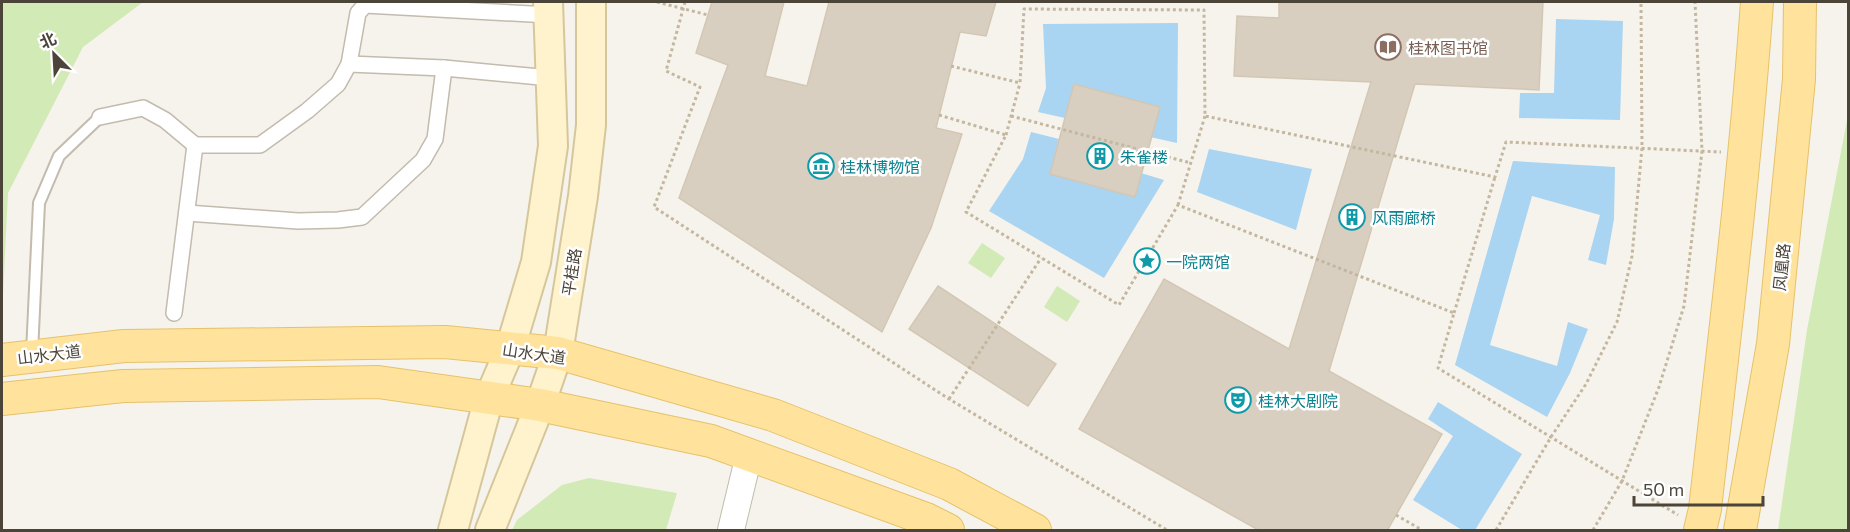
<svg xmlns="http://www.w3.org/2000/svg" width="1850" height="532" font-family="Commissioner,'Noto Sans SC',sans-serif">
<style>
.green{fill:#d2eab5}
.water{fill:#a9d4f2}
.building{fill:#d8cfc1;stroke:#d3c7b4;stroke-width:1.5}
.lines{fill:none;stroke-linecap:round;stroke-linejoin:round}
.service-casing{stroke:#c2bbae;stroke-width:14}
.pedestrian-casing{stroke:#c2bbae;stroke-width:18}
.tertiary-casing{stroke:#c2bbae;stroke-width:28}
.secondary-casing{stroke:#d6c79b;stroke-width:32}
.primary-casing{stroke:#e6c16a;stroke-width:34}
.path{stroke:#c4b79f;stroke-width:3;stroke-dasharray:3 3;stroke-linecap:butt}
.service{stroke:#fff;stroke-width:10}
.pedestrian{stroke:#fff;stroke-width:15}
.tertiary{stroke:#fff;stroke-width:26}
.secondary{stroke:#fff3cd;stroke-width:28}
.primary{stroke:#ffe39c;stroke-width:32}
.labels{text-anchor:middle;dominant-baseline:central;stroke-width:5;stroke-linejoin:round;paint-order:stroke}
.education-label{font-size:16px;fill:#785e54;stroke:#fff;text-anchor:start}
.culture-label{font-size:16px;fill:#0d838f;stroke:#fff;text-anchor:start}
.street-label{font-size:16px;fill:#4b4439;stroke:#fff}
</style>
<rect width="100%" height="100%" fill="#f6f3ec"/>
<g class="green">
<path d="M2,2H143L83,47L8,193L2,315Z"/>
<path d="M1848,115V530H1778L1807,330Z"/>
<path d="M982,243L1005,258L991,278L968,263Z"/>
<path d="M1057,286L1080,301L1067,322L1044,307Z"/>
<path d="M589,478L677,493L666,530H512L517,520L562,485Z"/>
</g>
<g class="water">
<path d="M1556,19L1623,21L1620,120L1519,118L1520,93H1554Z"/>
<path d="M1178,23L1177,143L1038,112L1046,88L1043,24Z"/>
<path d="M1031,132L1059,139L1050,174L1134,197L1141,173L1164,180L1104,278L989,211L1023,159Z"/>
<path d="M1209,149L1312,169L1296,230L1197,192Z"/>
<path d="M1513,161L1615,167L1614,219L1606,265L1588,260L1600,215L1532,196L1490,345L1557,366L1568,322L1588,329L1570,373L1547,417L1455,365Z"/>
<path d="M1438,402L1522,454L1475,530H1462L1413,500L1453,436L1428,419Z"/>
</g>
<g class="building">
<path d="M712,2H784L765,76L807,86L829,2H996L986,36L960,32L936,128L962,134L931,228L882,332L679,198L728,65L696,53Z"/>
<path d="M1279,2H1543L1539,90L1415,84L1329,371L1442,434L1387,531H1260L1079,429L1164,279L1289,349L1371,82L1234,76L1237,16L1279,18Z"/>
<path d="M1074,84L1160,107L1135,197L1050,174Z"/>
<path d="M938,286L1056,364L1028,406L909,329Z"/>
</g>
<g class="lines">
<g class="service-casing">
<path id="service" d="M32,353L39,203L59,156L100,117"/>
</g>
<g class="pedestrian-casing">
<g id="pedestrian">
<path d="M349,64L444,68"/>
<path d="M100,117L143,108L165,120L195,145"/>
<path d="M187,213L298,221L338,220L362,217L423,160L435,139L444,68L551,78"/>
<path d="M174,313L195,145H260L307,111L338,84L349,64L358,13L365,5L549,15"/>
</g>
</g>
<g class="tertiary-casing">
<path id="tertiary" d="M731,530L749,455"/>
</g>
<g class="secondary-casing">
<g id="secondary">
<path d="M453,530L489,398L510,349L536,262L553,146L548,2"/>
<path d="M490,530L540,405L558,353L583,196L591,125V2"/>
</g>
</g>
<g class="primary-casing">
<g id="primary">
<path d="M2,360L124,346L445,342L558,353L773,415L949,484L1035,530"/>
<path d="M2,399L123,386L378,382L540,405L711,441L926,519L948,530"/>
<path d="M1700,530L1705,509C1724,340 1745,171 1757,2"/>
<path d="M1740,530L1773,344L1799,79L1800,2"/>
</g>
</g>
<g class="path">
<path d="M657,2L708,15"/>
<path d="M685,2L666,71L700,87L654,207L949,399L1167,530"/>
<path d="M951,66L1020,83L1024,9L1204,10L1205,116L1495,177L1506,142L1721,152"/>
<path d="M939,115L1006,135L966,212L1119,305L1178,205L1454,313L1438,368L1678,515"/>
<path d="M1011,116L1191,163"/>
<path d="M1006,135L1020,83"/>
<path d="M1178,205L1205,116"/>
<path d="M1454,313L1495,177"/>
<path d="M949,399L1041,258"/>
<path d="M1396,515L1422,530"/>
<path d="M1496,530L1551,437L1586,384L1617,322L1632,256L1642,148L1641,2"/>
<path d="M1593,530L1622,481L1659,387L1684,306L1702,151L1695,2"/>
</g>
<use href="#service" class="service"/>
<use href="#pedestrian" class="pedestrian"/>
<use href="#tertiary" class="tertiary"/>
<use href="#secondary" class="secondary"/>
<use href="#primary" class="primary"/>
</g>
<defs>
<g id="library-ring" transform="scale(1.35)"><circle r="9.5" fill="#fff" stroke="#8d6e63" stroke-width="1.5"/><path d="M-6-4Q-3-5.5-.7-3.5V5Q-3 3-6 4ZM6-4Q3-5.5 .7-3.5V5Q3 3 6 4Z" fill="#8d6e63"/></g>
<g id="building-ring" transform="scale(1.35)"><circle r="9.5" fill="#fff" stroke="#0f9aa8" stroke-width="1.5"/><path d="M-4-6H4V6H1V3H-1V6H-4ZM-2.5-4.3h1.7v1.8h-1.7ZM.8-4.3h1.7v1.8H.8ZM-2.5-1h1.7V.8h-1.7ZM.8-1h1.7V.8H.8Z" fill="#0f9aa8"/></g>
<g id="museum-ring" transform="scale(1.35)"><circle r="9.5" fill="#fff" stroke="#0f9aa8" stroke-width="1.5"/><path d="M0-6L6-3V-2H-6V-3ZM-5-1h2V3h-2ZM-1-1h2V3h-2ZM3-1h2V3H3ZM-6 4H6V6H-6Z" fill="#0f9aa8"/></g>
<g id="sight-ring" transform="scale(1.35)"><circle r="9.5" fill="#fff" stroke="#0f9aa8" stroke-width="1.5"/><path d="M0-6L1.8-2.2L6-1.7L2.9 1.2L3.7 5.4L0 3.3L-3.7 5.4L-2.9 1.2L-6-1.7L-1.8-2.2Z" fill="#0f9aa8"/></g>
<g id="theatre-ring" transform="scale(1.35)"><circle r="9.5" fill="#fff" stroke="#0f9aa8" stroke-width="1.5"/><path d="M-5-5.5Q0-4 5-5.5V0Q5 5 0 6Q-5 5-5 0ZM-3.3-2.5H-1v1.5H-3.3ZM1-2.5H3.3v1.5H1ZM-2.8 1Q0 5.5 2.8 1Z" fill="#0f9aa8"/></g>
</defs>
<g fill-rule="evenodd">
<use href="#library-ring" x="1388" y="47"/>
<use href="#building-ring" x="1100" y="156"/>
<use href="#museum-ring" x="821" y="166"/>
<use href="#building-ring" x="1352" y="217"/>
<use href="#sight-ring" x="1147" y="261"/>
<use href="#theatre-ring" x="1238" y="400"/>
</g>
<g class="labels">
<g class="education-label">
<text x="1408" y="47">桂林图书馆</text>
</g>
<g class="culture-label">
<text x="1120" y="156">朱雀楼</text>
<text x="840" y="166">桂林博物馆</text>
<text x="1372" y="217">风雨廊桥</text>
<text x="1166" y="261">一院两馆</text>
<text x="1258" y="400">桂林大剧院</text>
</g>
<g class="street-label">
<text transform="translate(1781 267) rotate(-84)">凤凰路</text>
<text transform="translate(571 272) rotate(-81)">平桂路</text>
<text transform="translate(534 353) rotate(8)">山水大道</text>
<text transform="translate(49 354) rotate(-7)">山水大道</text>
</g>
</g>
<rect width="1850" height="532" fill="none" stroke="#4b4439" stroke-width="6"/>
<g transform="translate(54 54) rotate(336)" stroke="#ffffff" stroke-width="4.5" paint-order="stroke">
<path d="M0-4.5L10 22L0 15L-10 22Z" fill="#4b4439"/>
<text y="-9" font-size="16" font-weight="bold" text-anchor="middle" fill="#4b4439">北</text>
</g>
<path d="M1634 496v9h129v-9" fill="none" stroke="#4b4439" stroke-width="3"/>
<text x="1643" y="496" font-size="18" fill="#4b4439" stroke="#ffffff" stroke-width="4.5" paint-order="stroke">50 m</text>
</svg>
